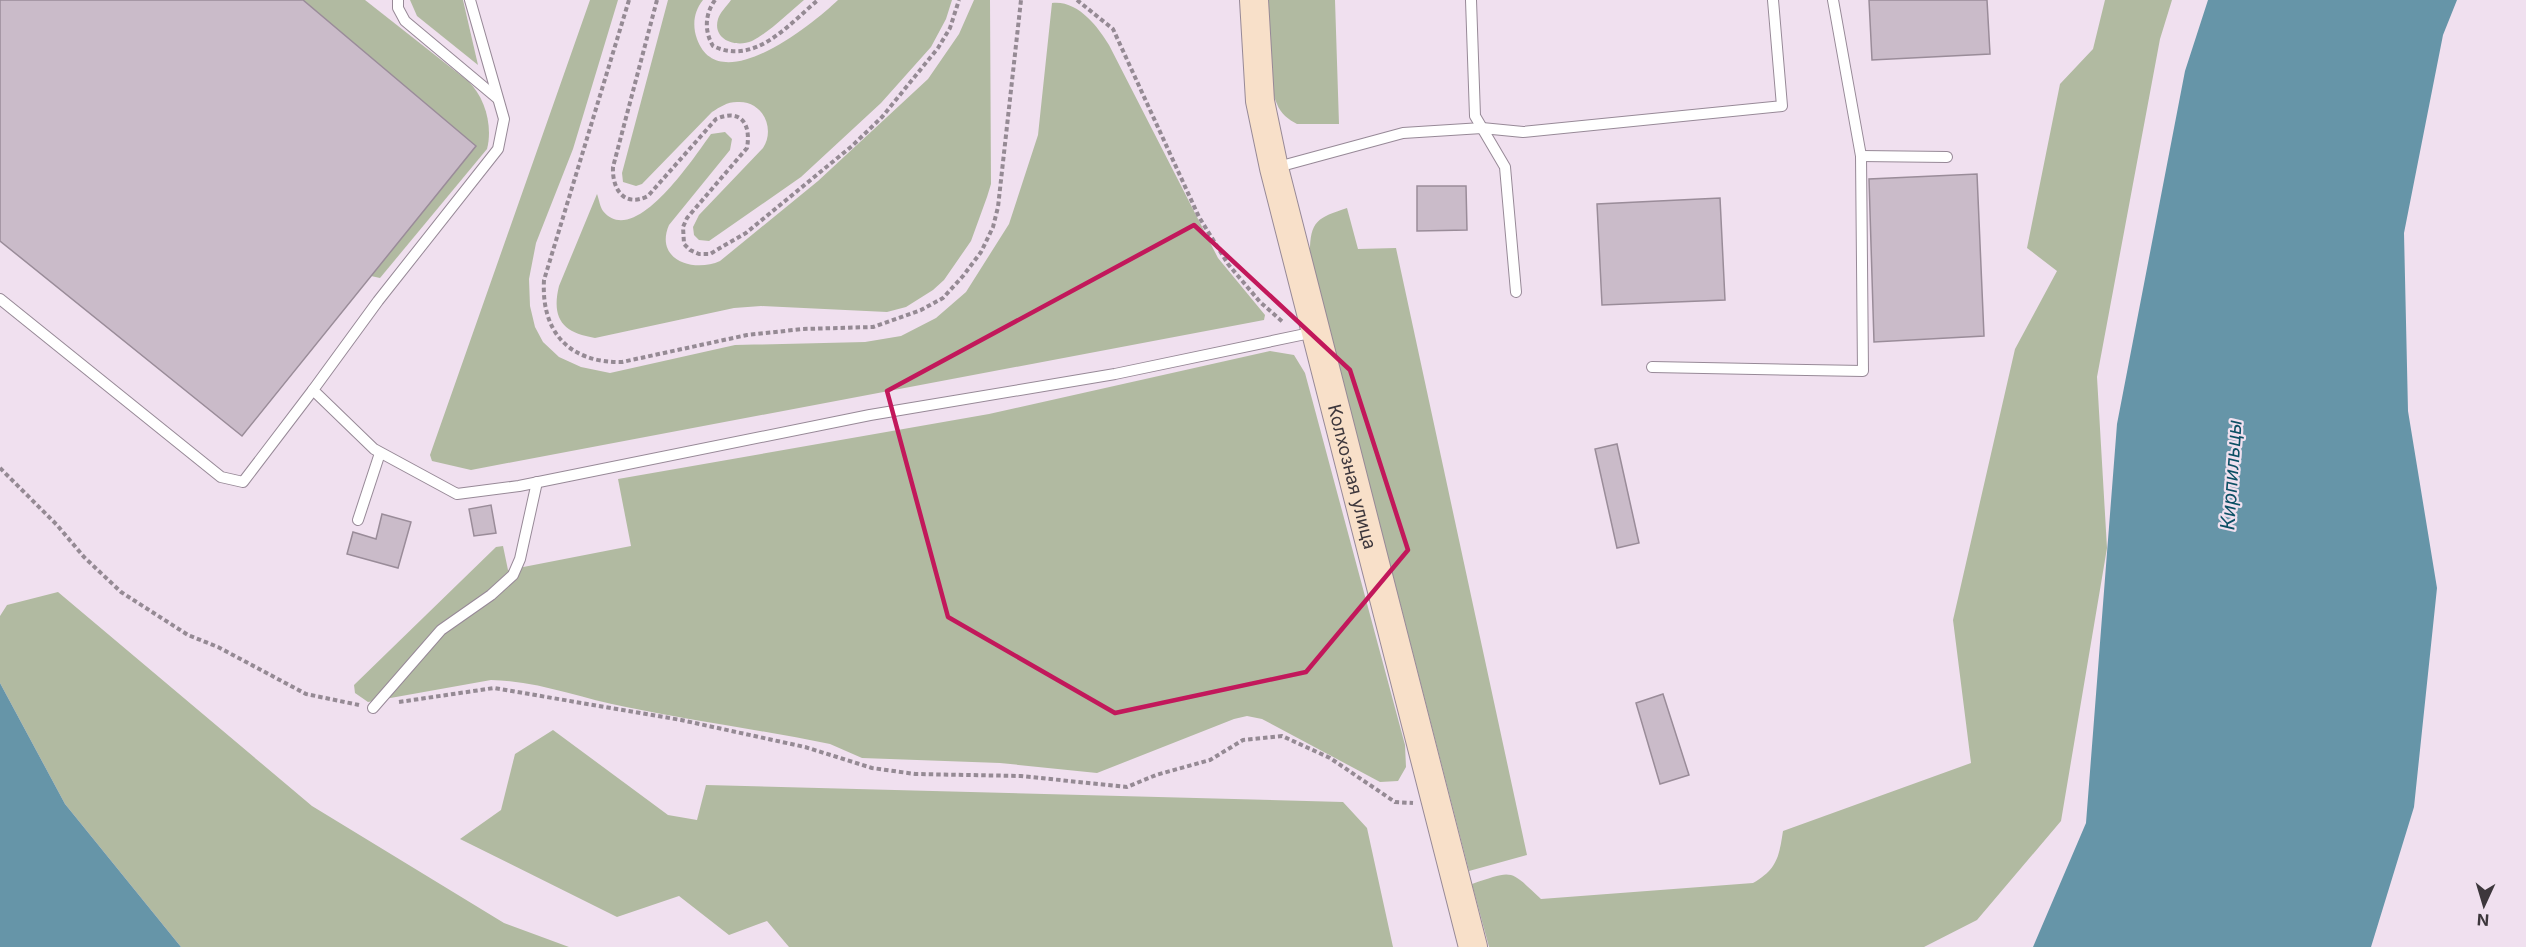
<svg xmlns="http://www.w3.org/2000/svg" width="2526" height="947" font-family="Inter,sans-serif">
<style>
.green{fill:#b1baa1}
.water{fill:#6695a8}
.building{fill:#cabbc9;stroke:#9a8c99;stroke-width:1.5}
.lines{fill:none;stroke-linecap:round;stroke-linejoin:round}
.lane-casing{stroke:#978997;stroke-width:12}
.secondary-casing{stroke:#978997;stroke-width:30}
.path{stroke:#958a94;stroke-width:4;stroke-dasharray:4.5 3;stroke-linecap:butt}
.lane{stroke:#fff;stroke-width:10}
.secondary{stroke:#f8e0c9;stroke-width:28}
.marked{fill:none;stroke:#c2185b;stroke-width:4.5;stroke-linejoin:round}
.labels{text-anchor:middle;dominant-baseline:central;stroke-width:4.5;stroke-linejoin:round;paint-order:stroke}
.street-label{font-size:18px;fill:#3d373c;stroke:#f0e0ef}
.water-label{font-size:20px;font-style:italic;fill:#0c4f64;stroke:#f0e0ef}
</style>
<rect width="100%" height="100%" fill="#f0e0ef"/>
<g class="green">
<path d="M303,0H365L468,81C485,97 493,126 487,149L380,278L371,276Z"/>
<path d="M410,0H463L478,65L417,16Z"/>
<path d="M590,0H618L573,149L536,243L529,279L530,306L535,327L543,342L559,357L581,367L610,373L735,345L865,342L901,336L936,318L966,292L1009,224L1038,135L1052,3C1078,0 1098,27 1109,45L1218,258L1265,315L1264,320L471,470L432,461L430,455Z"/>
<path d="M668,0H703C694,11 692,25 697,39C719,100 813,24 838,0H952L946,19L931,47L881,103L801,177L709,241L699,240L694,235L693,227L699,215L763,148C776,128 762,100 737,102C727,102 720,107 712,112L642,184L636,186L623,182L622,173Z"/>
<path d="M731,0H804C787,14 771,31 752,41C736,48 712,40 718,19C720,12 727,6 731,0Z"/>
<path d="M974,0H990L991,184L987,197L971,241L944,280L933,290L906,307L887,312L761,306L734,308L595,338C563,333 551,319 559,286L597,194C599,199 600,207 603,211C635,250 696,154 711,134L725,132L732,139L730,150L669,225C654,260 694,273 720,261L818,181L928,79L959,34Z"/>
<path d="M1267,0H1335L1339,124H1297C1289,120 1280,113 1277,104C1266,81 1268,27 1267,0Z"/>
<path d="M2105,0H2172L2160,39L2097,377L2107,548L2061,821L1977,920L1924,947H1489L1472,884C1514,870 1509,869 1541,899L1753,883C1777,869 1779,857 1783,831L1971,763L1953,620L2015,349L2057,271L2027,248L2060,84L2093,49Z"/>
<path d="M1347,208L1358,249L1396,248L1527,855L1469,871L1310,253C1310,220 1318,218 1347,208Z"/>
<path d="M1270,351L1294,355L1305,373L1405,745L1406,767L1398,781L1380,782L1262,719L1247,716L1234,719L1097,773L1000,763L862,758L830,744C762,730 694,721 626,707C579,698 539,681 491,680L368,702L355,693L354,685L496,547L503,546L508,570L631,546L618,479L989,414Z"/>
<path d="M58,592L312,806L504,923L569,947H181L65,804L0,683V616L7,605Z"/>
<path d="M553,730L668,815L697,820L706,785L1343,802L1367,828L1393,947H789L767,921L729,935L679,896L617,917L460,839L501,810L515,754Z"/>
</g>
<g class="water">
<path d="M2208,0H2457L2443,35L2404,233L2408,411L2437,588L2414,807L2371,947H2033L2086,823L2117,424L2185,71Z"/>
<path d="M0,683L65,804L181,947H0Z"/>
</g>
<g class="building">
<path d="M0,0H303L476,146L242,436L0,241Z"/>
<path d="M1869,0H1987L1990,54L1872,60Z"/>
<path d="M1977,174L1984,336L1874,342L1869,179Z"/>
<path d="M1417,186H1466L1467,230L1417,231Z"/>
<path d="M1720,198L1725,300L1602,305L1597,204Z"/>
<path d="M1617,444L1639,543L1617,548L1595,449Z"/>
<path d="M491,505L496,533L474,536L469,509Z"/>
<path d="M382,514L411,522L398,568L347,554L353,532L376,539Z"/>
<path d="M1663,694L1689,775L1660,784L1636,703Z"/>
</g>
<g class="lines">
<g class="lane-casing">
<g id="lane">
<path d="M398,0V8L405,21L497,98"/>
<path d="M470,0L504,119L498,149L378,301L313,390L374,449L457,494L519,486L870,415L1115,374L1315,332"/>
<path d="M1471,0L1475,116L1505,167L1516,292"/>
<path d="M1861,156L1947,157"/>
<path d="M1274,168L1403,133L1482,128L1523,132L1782,106L1773,0"/>
<path d="M0,299L221,477L243,482L313,390"/>
<path d="M1652,367L1863,371L1861,156L1833,0"/>
<path d="M358,520L380,453"/>
<path d="M373,708L441,630L491,595L513,575L520,559L537,482"/>
</g>
</g>
<g class="secondary-casing">
<g id="secondary">
<path id="s1" d="M1254,0L1260,101L1274,168L1473,947"/>
</g>
</g>
<g class="path">
<path d="M629,0L544,280C541,332 569,363 622,362L747,335L803,329L873,327L921,310L943,298L963,276L981,252L993,227L998,207L1021,0"/>
<path d="M657,0L613,167C612,189 624,208 648,196L716,119C742,108 751,125 747,148L687,218L683,227L684,244L690,250L699,254H710L725,245L746,233L852,146L882,117L938,48L950,28L959,0"/>
<path d="M715,0C705,14 704,31 713,46C755,66 788,25 818,0"/>
<path d="M1077,0L1113,29L1199,217L1228,264L1260,302L1284,323"/>
<path d="M0,468L57,525L84,557L121,592L188,635L218,647L306,694L359,705"/>
<path d="M399,702L494,688L681,720L805,747L872,768L915,774L1021,776L1127,787L1156,775L1210,760L1243,740L1282,736L1330,758L1395,802L1413,803"/>
</g>
<use href="#lane" class="lane"/>
<use href="#secondary" class="secondary"/>
</g>
<path class="marked" d="M1194,225L1350,370L1408,550L1306,672L1115,713L948,617L887,391Z"/>
<g class="labels">
<g class="street-label">
<text stroke="none"><textPath href="#s1" startOffset="488">Колхозная улица</textPath></text>
</g>
<g class="water-label">
<text transform="translate(2231 475) rotate(-86)">Кирпильцы</text>
</g>
</g>
<g transform="translate(2484 905) rotate(184)" stroke="#f0e0ef" stroke-width="4.5" paint-order="stroke">
<path d="M0-4.5L10 22L0 15L-10 22Z" fill="#3d373c"/>
<text y="-9" font-size="16" font-weight="bold" text-anchor="middle" fill="#3d373c">N</text>
</g>
</svg>
